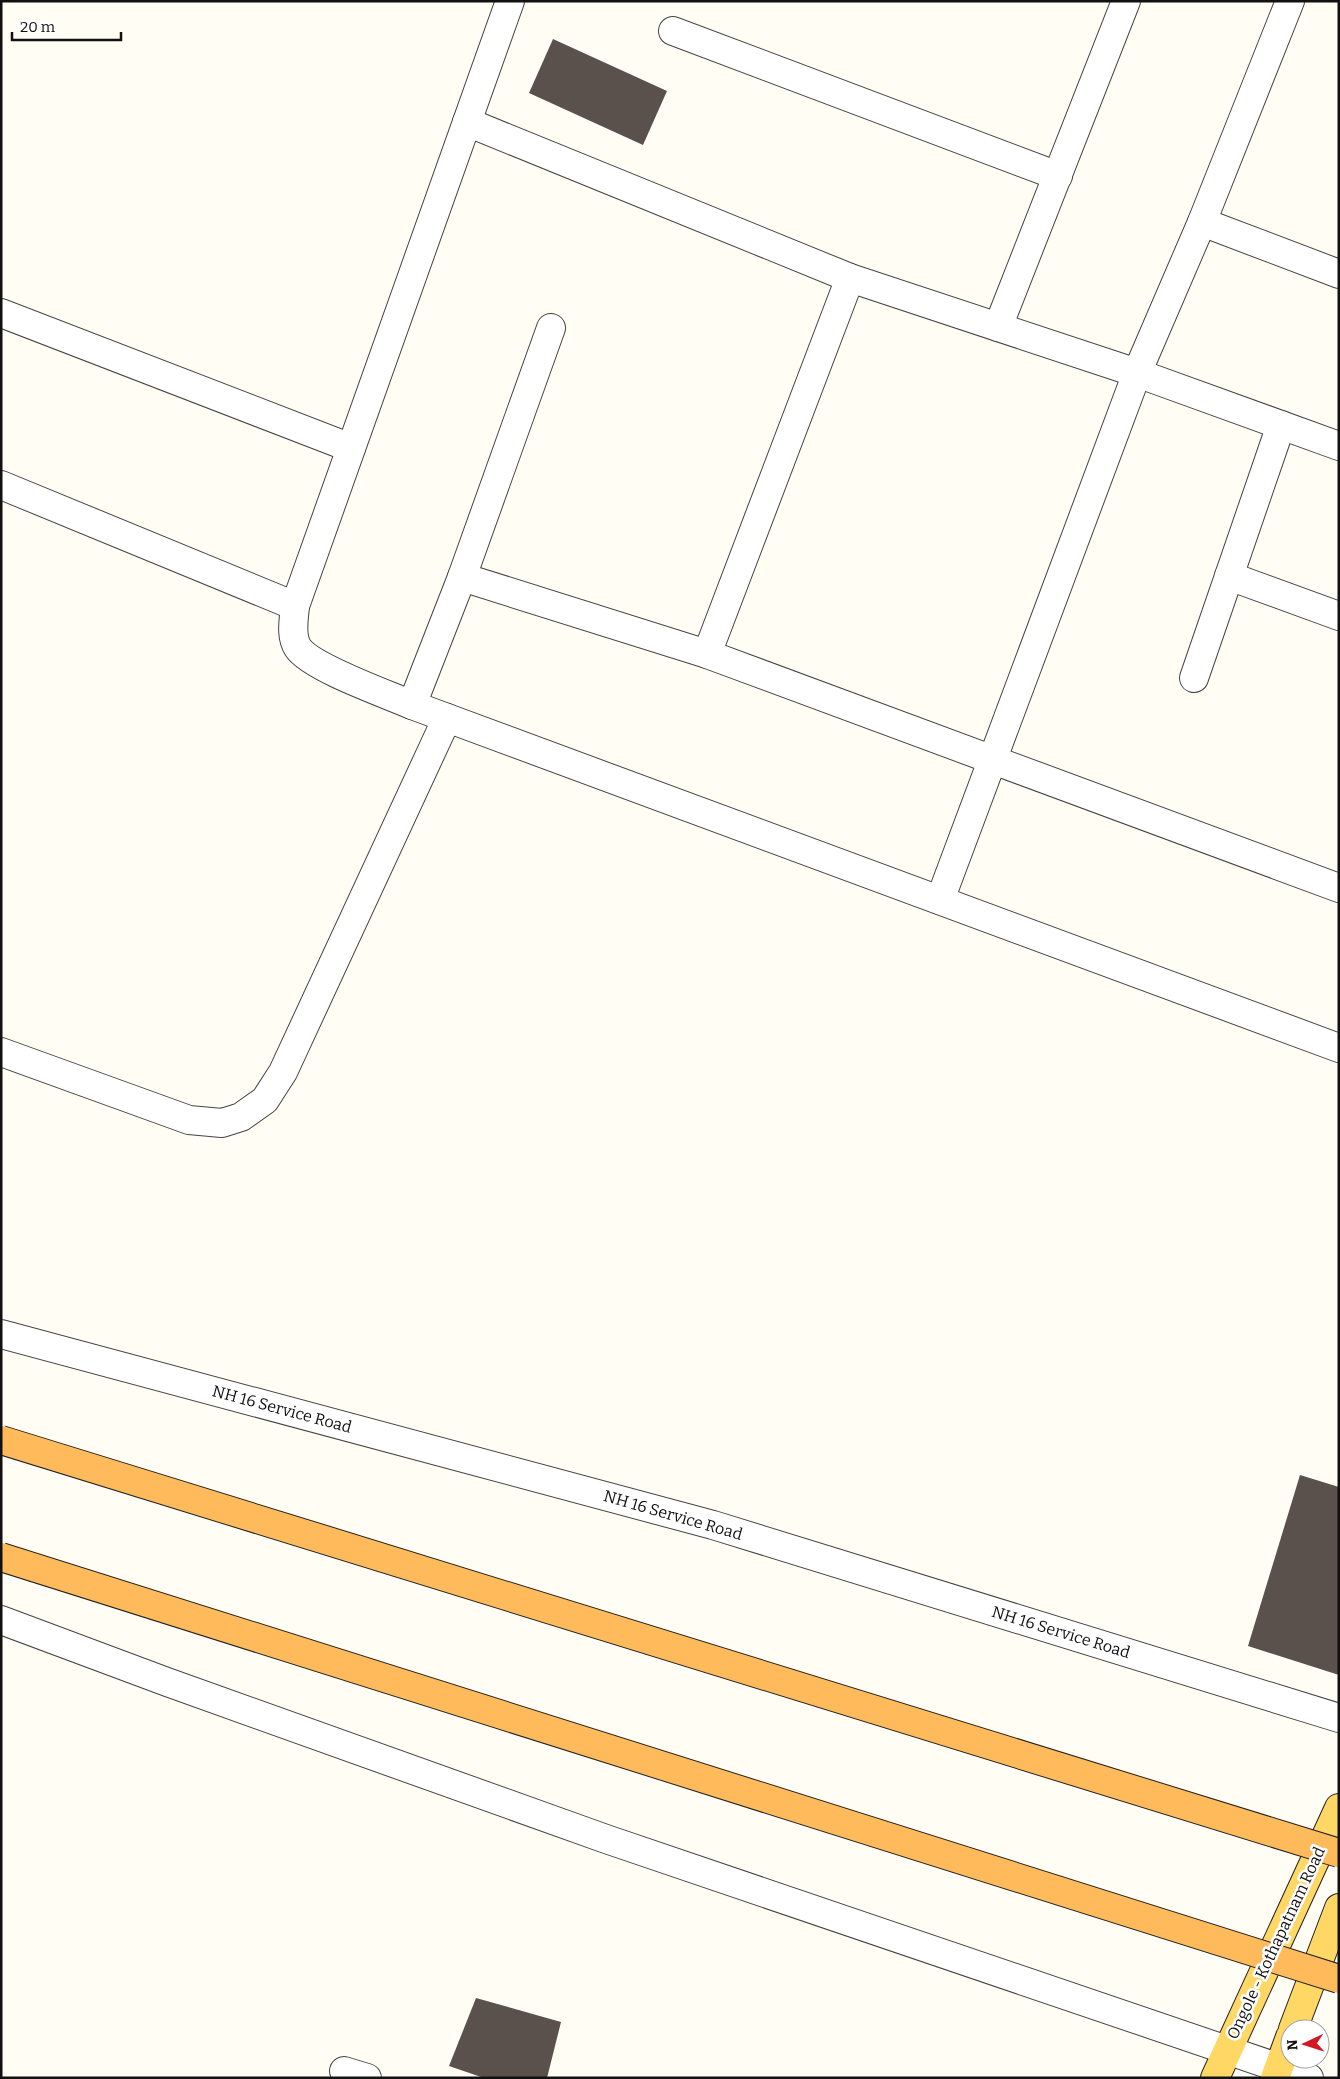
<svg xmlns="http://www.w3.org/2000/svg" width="1340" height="2079" font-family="Bitter,serif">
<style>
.building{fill:#5b514c}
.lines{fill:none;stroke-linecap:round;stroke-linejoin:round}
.minor-casing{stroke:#444;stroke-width:30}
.tertiary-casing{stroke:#444;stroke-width:30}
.primary-casing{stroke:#222;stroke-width:30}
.minor{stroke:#fff;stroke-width:28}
.tertiary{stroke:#fff;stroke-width:28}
.primary{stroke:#ffd764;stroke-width:28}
.trunk-bridge-casing{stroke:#222;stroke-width:30;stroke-linecap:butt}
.trunk-bridge{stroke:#ffbb5b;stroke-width:28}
.labels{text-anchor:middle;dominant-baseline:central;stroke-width:5;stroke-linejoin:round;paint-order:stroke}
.street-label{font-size:16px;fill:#111;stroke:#fff}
</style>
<rect width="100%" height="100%" fill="#fffdf4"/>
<g class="building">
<path d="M553,39L667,91L643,145L529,93Z"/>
<path d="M1300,1475L1339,1487V1675L1248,1646Z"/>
<path d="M476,1998L561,2022L547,2078H484L449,2066Z"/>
</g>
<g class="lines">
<g class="minor-casing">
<g id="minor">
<path d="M510,1L295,606C294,619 290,636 298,648C312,668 387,694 412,705L1339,1048"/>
<path d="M673,31L1058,176"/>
<path d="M467,122L850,278L1137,373L1339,446"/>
<path d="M1202,222L1339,274"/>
<path d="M1,313L351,448"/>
<path d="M998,327L1126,1"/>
<path d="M1,485L295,606"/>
<path d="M1229,576L1339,616"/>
<path d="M462,577L707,654L1339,888"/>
<path d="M707,654L850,278"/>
<path d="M1194,678L1281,425"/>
<path d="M412,705L462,577L551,328"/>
<path d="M940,900L1137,373L1202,222L1290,1"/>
<path d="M1,1052L189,1120L222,1123L241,1117L265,1100L283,1072L447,718"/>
<path d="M344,2071L367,2078"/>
</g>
</g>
<g class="tertiary-casing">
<g id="tertiary">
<path d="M1,1334L713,1525L1339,1718"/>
<path d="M1,1620L167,1682L606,1839L1309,2078"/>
</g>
</g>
<g class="primary-casing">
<g id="primary">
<path d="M1293,2029L1339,1908"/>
<path d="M1215,2078L1339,1808"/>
<path d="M1275,2078L1290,2037"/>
</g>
</g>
<use href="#minor" class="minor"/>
<use href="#tertiary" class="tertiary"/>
<use href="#primary" class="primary"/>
<g class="trunk-bridge-casing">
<g id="trunk-bridge">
<path d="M1,1440L1339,1853"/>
<path d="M1,1557L1339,1979"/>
</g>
</g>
<use href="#trunk-bridge" class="trunk-bridge"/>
</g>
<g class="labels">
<g class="street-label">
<text transform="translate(282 1409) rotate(15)">NH 16 Service Road</text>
<text transform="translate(673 1515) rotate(16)">NH 16 Service Road</text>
<text transform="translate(1061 1632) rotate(17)">NH 16 Service Road</text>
<text transform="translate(1276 1943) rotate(-65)">Ongole - Kothapatnam Road</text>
</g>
</g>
<rect width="1340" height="2079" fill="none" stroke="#111111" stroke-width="5"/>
<g transform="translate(1305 2044) rotate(266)"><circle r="24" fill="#ffffff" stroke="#a0a0a0"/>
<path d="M0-4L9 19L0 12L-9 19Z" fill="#d01924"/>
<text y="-8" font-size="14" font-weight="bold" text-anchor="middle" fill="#111111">N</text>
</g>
<path d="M12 32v8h109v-8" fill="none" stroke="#111111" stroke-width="2.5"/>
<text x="20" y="32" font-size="15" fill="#111111" stroke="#ffffff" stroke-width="4" paint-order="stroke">20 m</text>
</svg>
